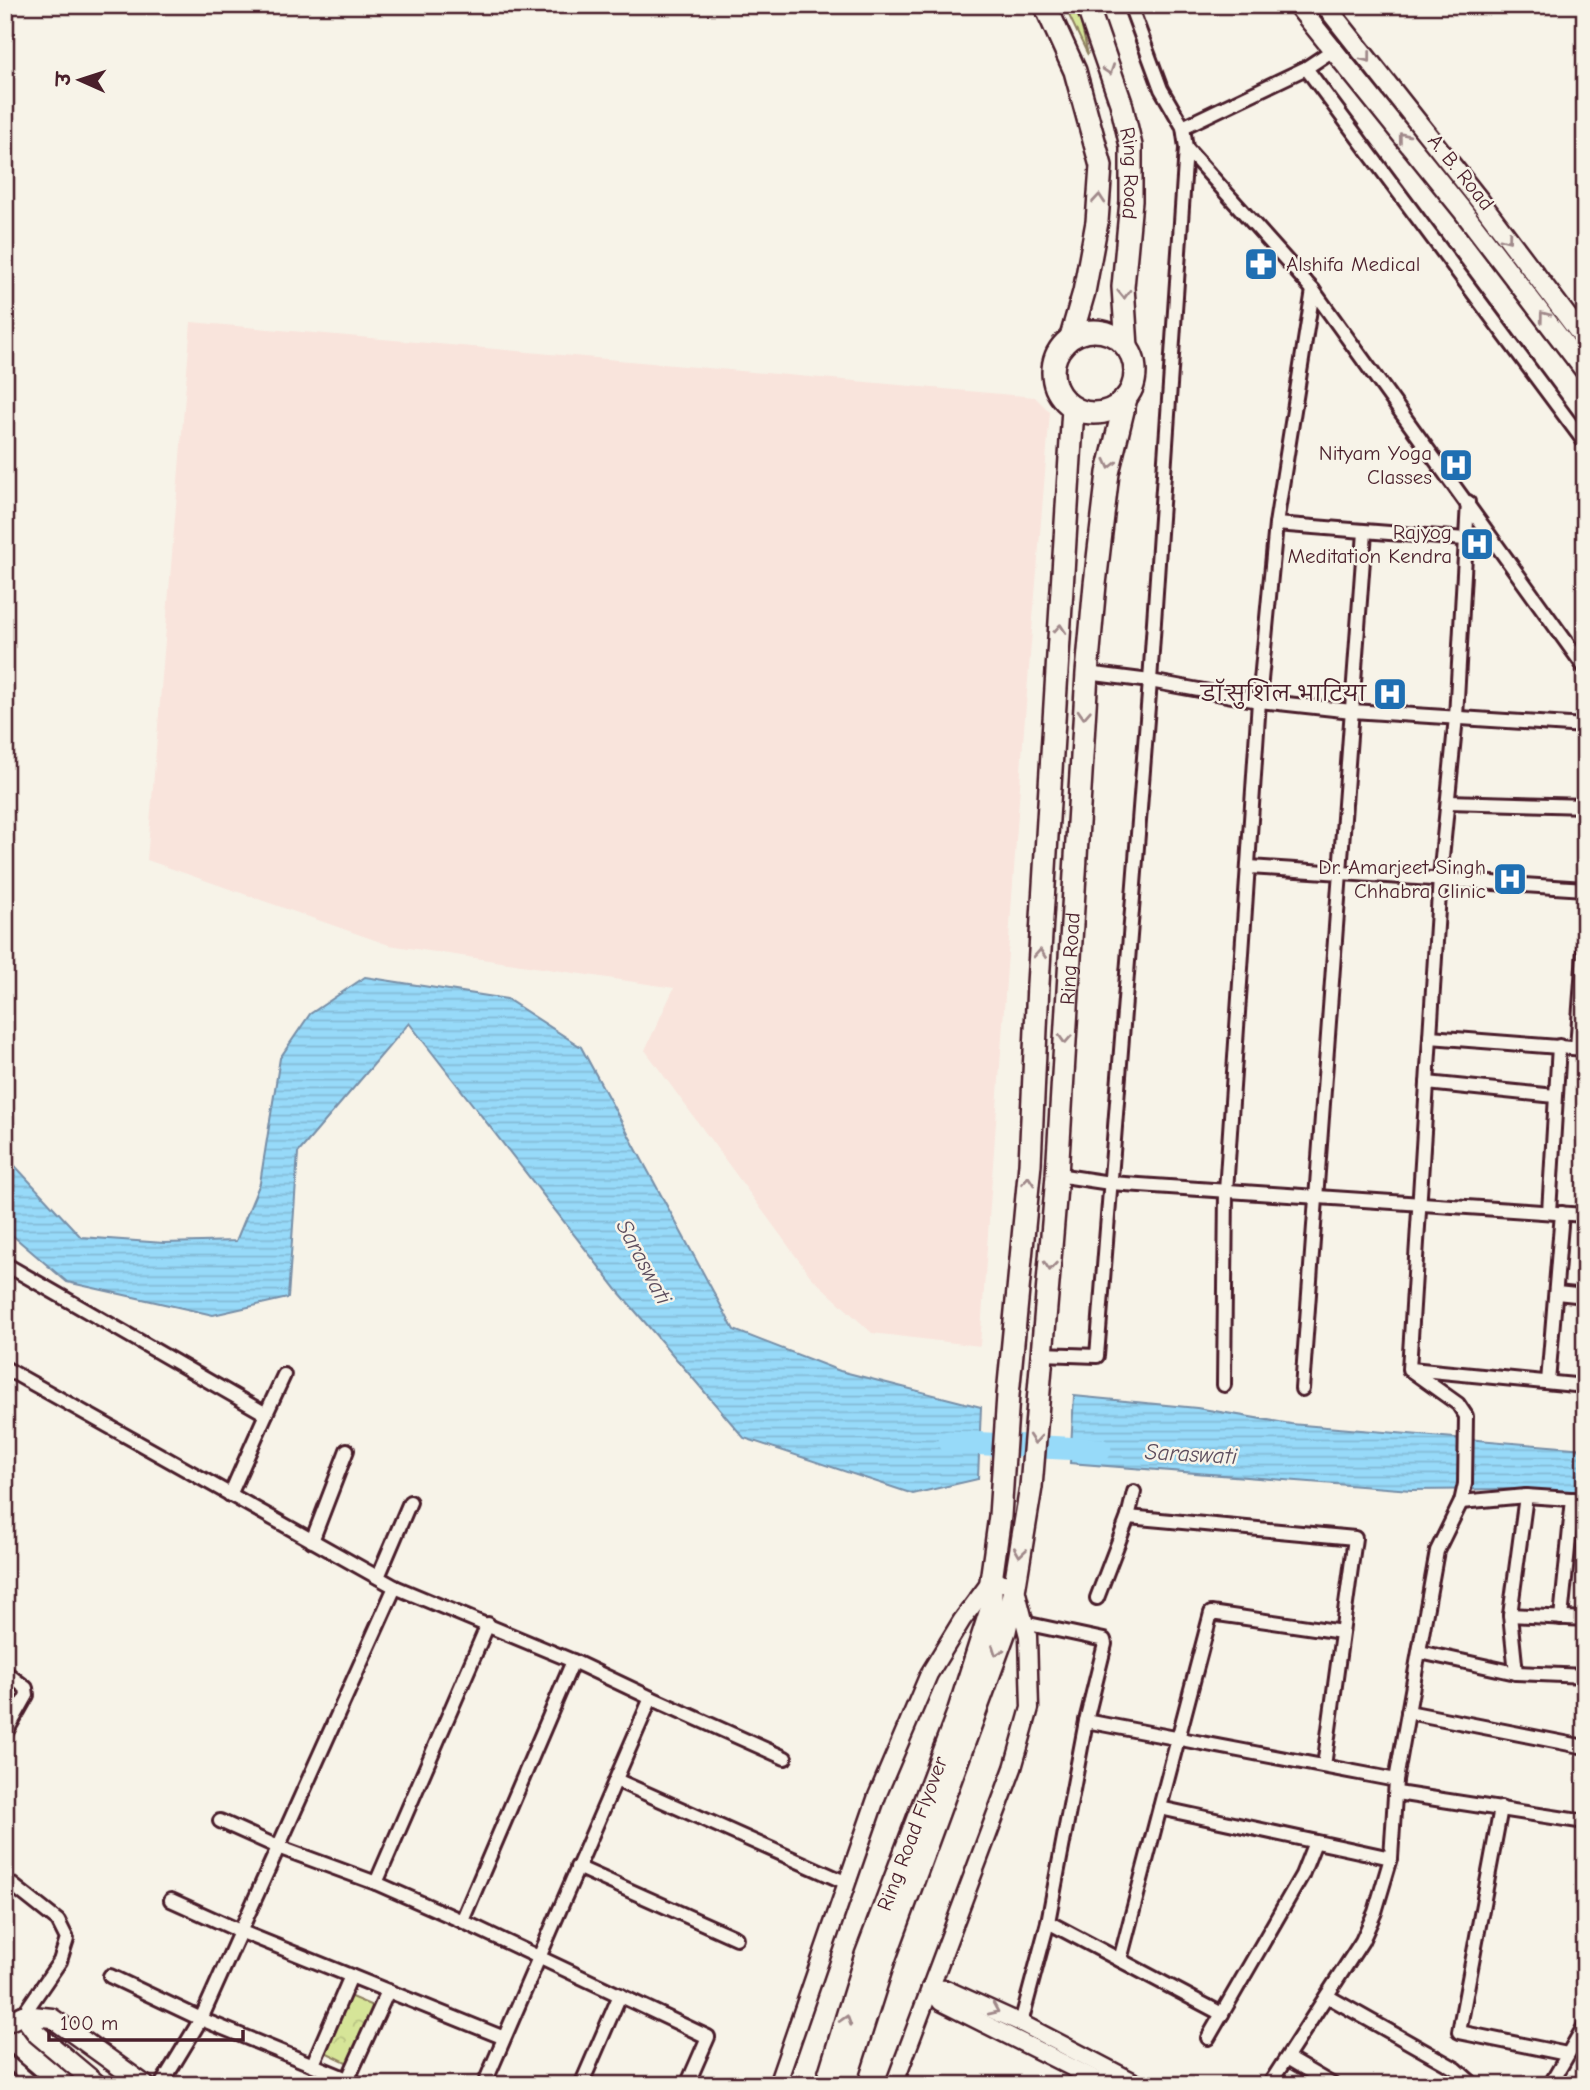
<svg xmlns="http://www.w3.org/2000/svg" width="1590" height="2090" font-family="'Comic Neue','Playpen Sans Deva',sans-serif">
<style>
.built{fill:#f9e4dc}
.green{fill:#d6e598;stroke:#908262;stroke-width:2}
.park{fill:url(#park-crowns);stroke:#908262;stroke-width:2}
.water{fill:url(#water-rules);stroke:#788fa7;stroke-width:2}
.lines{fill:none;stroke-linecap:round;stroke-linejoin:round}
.river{stroke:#97daf9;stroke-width:23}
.minor-casing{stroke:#4a1f2b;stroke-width:18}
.tertiary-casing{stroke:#4a1f2b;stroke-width:21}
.secondary-casing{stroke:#4a1f2b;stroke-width:23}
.trunk-casing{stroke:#4a1f2b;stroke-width:26}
.minor{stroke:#f7f3e8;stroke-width:12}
.tertiary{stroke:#f7f3e8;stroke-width:16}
.secondary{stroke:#f7f3e8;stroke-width:18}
.trunk{stroke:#f7f3e8;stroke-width:21}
.rail{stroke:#4a1f2b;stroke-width:3.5}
.oneway{stroke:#a0898a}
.labels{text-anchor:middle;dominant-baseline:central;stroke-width:5;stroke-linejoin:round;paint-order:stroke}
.street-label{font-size:21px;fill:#4a1f2b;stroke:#f7f3e8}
.poi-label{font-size:21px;fill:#4a1f2b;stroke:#f7f3e8;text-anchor:end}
.water-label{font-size:23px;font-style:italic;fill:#5d4e5e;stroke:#f7f3e8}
</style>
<defs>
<pattern id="park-crowns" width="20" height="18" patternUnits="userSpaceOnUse" patternTransform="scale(1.75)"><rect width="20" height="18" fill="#d6e598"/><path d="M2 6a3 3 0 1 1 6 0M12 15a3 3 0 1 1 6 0" fill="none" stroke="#b9c483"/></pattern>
<pattern id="water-rules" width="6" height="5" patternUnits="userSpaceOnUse" patternTransform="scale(1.75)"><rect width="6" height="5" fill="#97daf9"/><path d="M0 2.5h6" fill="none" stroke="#84bbd6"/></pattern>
</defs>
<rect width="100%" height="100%" fill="#f7f3e8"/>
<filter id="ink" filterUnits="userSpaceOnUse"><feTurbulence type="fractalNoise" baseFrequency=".0143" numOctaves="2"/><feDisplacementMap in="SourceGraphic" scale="14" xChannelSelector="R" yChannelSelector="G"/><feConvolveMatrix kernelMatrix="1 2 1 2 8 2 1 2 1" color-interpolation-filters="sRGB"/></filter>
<g filter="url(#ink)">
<g class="built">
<path d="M5,5H11L5,331Z"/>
<path d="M191,322L1035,397L1050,412L1024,729L980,1346L872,1333L811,1277L645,1050L674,988L389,945L147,860Z"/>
</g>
<path class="green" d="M1064,5H1077L1088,55Z"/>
<path class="park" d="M349,1996L375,2007L348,2063L323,2051Z"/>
<g class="water">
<path d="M365,977L507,999L581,1047L734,1330L840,1371L981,1407L978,1479L913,1494L744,1438L618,1291L409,1023L298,1153L288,1298L213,1315L67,1282L5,1229V1155L81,1237L164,1243L236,1241L260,1183L280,1058L310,1014Z"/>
<path d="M1074,1396L1197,1408L1291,1424L1585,1449V1494L1514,1489L1411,1490L1070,1463Z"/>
</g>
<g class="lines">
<path class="river" d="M949,1442L1100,1450"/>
<g class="minor-casing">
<g id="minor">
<path d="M1130,5L1161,89L1183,127L1186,148L1313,290L1585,668"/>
<path d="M1306,68L1333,50"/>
<path d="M1183,127L1306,68L1585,443"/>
<path d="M1276,524L1465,539"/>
<path d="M1087,673L1150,681L1259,701L1352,711L1585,726"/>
<path d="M1448,802L1585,806"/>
<path d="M1249,867L1585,889"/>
<path d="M1430,1037L1585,1049"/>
<path d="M1577,1048L1585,939"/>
<path d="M1427,1083L1555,1096"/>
<path d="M1057,1175L1110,1183L1585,1215"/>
<path d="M1549,1212L1559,1046"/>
<path d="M5,1264L266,1414L230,1495"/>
<path d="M1557,1293L1585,1296"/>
<path d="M1042,1354L1097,1356L1150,681L1186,148"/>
<path d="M5,1368L395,1587L573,1661L651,1698L484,2085"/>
<path d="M1411,1369L1585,1386"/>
<path d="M1548,1382L1562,1213"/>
<path d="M1224,1385L1226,1191L1259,701L1276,524L1313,290"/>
<path d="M1302,1389L1365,532"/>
<path d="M266,1414L284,1375"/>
<path d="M1461,1502L1526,1496L1585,1500"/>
<path d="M1128,1517L1355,1538L1324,1766"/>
<path d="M312,1541L347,1450"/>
<path d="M378,1577L410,1502"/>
<path d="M1097,1598L1128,1517L1134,1492"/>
<path d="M1510,1615L1585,1619"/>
<path d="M1561,1618L1573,1499"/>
<path d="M1420,1652L1516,1673L1585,1676"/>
<path d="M5,1672L26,1688L27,1695L5,1734"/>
<path d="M1516,1673L1510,1615L1526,1496"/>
<path d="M651,1698L785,1758"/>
<path d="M1408,1712L1585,1747"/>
<path d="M1086,1721L1396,1780"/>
<path d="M616,1780L847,1883"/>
<path d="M1397,1793L1585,1822"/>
<path d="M1160,1808L1391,1858"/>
<path d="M1501,1808L1459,2032L1567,2054"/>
<path d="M220,1821L278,1847L376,1883L462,1921L708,2037L687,2085"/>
<path d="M577,1867L736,1938"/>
<path d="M1585,1874V1876"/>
<path d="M5,1879L58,1921L67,1939L60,1961L23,2015"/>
<path d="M376,1883L488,1624"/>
<path d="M171,1900L242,1932L502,2037"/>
<path d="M462,1921L573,1661"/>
<path d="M1048,1922L1222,2014"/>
<path d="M1120,1960L1211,1613L1342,1632"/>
<path d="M110,1976L201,2019L362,2085"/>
<path d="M1327,1996L1456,2069L1474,2085"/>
<path d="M1021,2023L1048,1922L1086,1721L1105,1644L1104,1640L1024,1623"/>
<path d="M1208,2038L1302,1875L1315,1842"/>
<path d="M1287,2058L1333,2085"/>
<path d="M313,2064L351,1976"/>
<path d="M348,2079L388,1991"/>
<path d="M161,2085L201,2019L395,1587"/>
<path d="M581,2085L620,1995"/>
<path d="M1269,2085L1362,1941L1375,1912L1391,1858L1396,1780L1437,1551L1461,1502L1465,1484L1466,1416L1458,1404L1409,1369L1440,878L1456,717L1468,502"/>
<path d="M1550,2085L1585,2025"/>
</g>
</g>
<g class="tertiary-casing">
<g id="tertiary">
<path d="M930,1988L946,1989L1021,2023L1140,2085"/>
<path d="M930,1988L941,2002L1107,2085"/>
<path d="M777,2085L877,1796L929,1674L962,1620L991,1581L1015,1585L1028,1636L1030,1708L1013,1768L894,2085"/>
</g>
</g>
<g class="secondary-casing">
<g id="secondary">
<path d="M1297,5L1462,210L1585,371"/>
<path d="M1325,5L1480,201L1585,340"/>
<path d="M23,2015L37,2034L98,2085"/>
<path d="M5,2023L23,2015L52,2018L145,2085"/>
</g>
</g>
<g class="trunk-casing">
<g id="trunk">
<path d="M1045,5L1075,71L1101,166L1097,222L1084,292L1071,337"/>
<path id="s1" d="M1087,5L1121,103L1131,146V201L1123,287L1127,347"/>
<circle cx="1094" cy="372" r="41"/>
<path id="s2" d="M826,2085L866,1955L958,1713L991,1610V1581L1000,1516L1008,1395L1030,1164L1038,984L1073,408"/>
<path id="s3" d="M844,2085L884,1960L1005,1631L1015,1585L1031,1487L1057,1175L1087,673L1095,584L1108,473L1126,398"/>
</g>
</g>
<use href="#minor" class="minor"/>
<use href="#tertiary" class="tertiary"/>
<use href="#secondary" class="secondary"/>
<use href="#trunk" class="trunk"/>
<g class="rail">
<path d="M5,2050L46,2085"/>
<path d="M5,2068L25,2085"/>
</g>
</g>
<defs><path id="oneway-chevron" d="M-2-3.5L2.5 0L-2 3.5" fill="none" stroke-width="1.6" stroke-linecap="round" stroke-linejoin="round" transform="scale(1.75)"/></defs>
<g class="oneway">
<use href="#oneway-chevron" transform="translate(1367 58) rotate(52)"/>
<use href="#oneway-chevron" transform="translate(1109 70) rotate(71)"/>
<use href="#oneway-chevron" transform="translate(1403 137) rotate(-129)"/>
<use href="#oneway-chevron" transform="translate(1099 199) rotate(-85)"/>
<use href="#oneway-chevron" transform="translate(1507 238) rotate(53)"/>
<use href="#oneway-chevron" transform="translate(1124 294) rotate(88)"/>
<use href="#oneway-chevron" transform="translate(1544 316) rotate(-127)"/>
<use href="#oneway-chevron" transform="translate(1110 464) rotate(103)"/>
<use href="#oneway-chevron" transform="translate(1060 629) rotate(-86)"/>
<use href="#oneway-chevron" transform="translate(1084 714) rotate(93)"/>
<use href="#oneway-chevron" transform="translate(1040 954) rotate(-86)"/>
<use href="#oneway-chevron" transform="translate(1065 1039) rotate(93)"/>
<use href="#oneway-chevron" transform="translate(1028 1181) rotate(-85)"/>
<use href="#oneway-chevron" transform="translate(1050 1266) rotate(95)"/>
<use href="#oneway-chevron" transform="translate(1035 1439) rotate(95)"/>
<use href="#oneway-chevron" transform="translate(1020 1552) rotate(98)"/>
<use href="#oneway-chevron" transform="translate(997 1651) rotate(110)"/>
<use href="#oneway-chevron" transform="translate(994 2010) rotate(24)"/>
<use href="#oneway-chevron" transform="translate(846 2020) rotate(-73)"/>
</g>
</g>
<defs>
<g id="pharmacy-square" transform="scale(1.75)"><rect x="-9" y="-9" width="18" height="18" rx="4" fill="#1f6fb2" stroke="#f7f3e8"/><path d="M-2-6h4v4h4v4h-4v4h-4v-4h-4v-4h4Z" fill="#fff"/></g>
<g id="hospital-square" transform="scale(1.75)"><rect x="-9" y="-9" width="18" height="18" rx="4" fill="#1f6fb2" stroke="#f7f3e8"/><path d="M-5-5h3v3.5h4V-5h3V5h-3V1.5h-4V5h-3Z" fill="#fff"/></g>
</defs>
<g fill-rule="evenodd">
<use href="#pharmacy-square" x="1261" y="264"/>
<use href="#hospital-square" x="1456" y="465"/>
<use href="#hospital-square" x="1477" y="544"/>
<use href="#hospital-square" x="1390" y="694"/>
<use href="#hospital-square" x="1510" y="879"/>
</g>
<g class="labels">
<g class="street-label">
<text transform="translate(1461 172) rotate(51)">A. B. Road</text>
<text stroke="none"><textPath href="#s1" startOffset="175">Ring Road</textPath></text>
<text stroke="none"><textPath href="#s3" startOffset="1158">Ring Road</textPath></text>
<text stroke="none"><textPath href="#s2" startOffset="266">Ring Road Flyover</textPath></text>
</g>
<g class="poi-label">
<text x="1286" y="264" text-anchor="start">Alshifa Medical</text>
<text x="1432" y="453">Nityam Yoga<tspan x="1432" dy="24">Classes</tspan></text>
<text x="1452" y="532">Rajyog<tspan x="1452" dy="24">Meditation Kendra</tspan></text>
<text x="1366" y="694">डॉ.सुशिल भाटिया</text>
<text x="1486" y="867">Dr. Amarjeet Singh<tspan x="1486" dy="24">Chhabra Clinic</tspan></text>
</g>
<g class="water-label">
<text transform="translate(644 1262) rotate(62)">Saraswati</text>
<text transform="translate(1191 1454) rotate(3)">Saraswati</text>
</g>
</g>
<rect width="1590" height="2090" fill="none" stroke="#f7f3e8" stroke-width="28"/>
<rect x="14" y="14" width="1562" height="2062" fill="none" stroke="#4a1f2b" stroke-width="2.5" filter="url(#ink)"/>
<g transform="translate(80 80) rotate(273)" stroke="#f7f3e8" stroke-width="5" paint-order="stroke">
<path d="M0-5L12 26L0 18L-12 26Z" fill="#4a1f2b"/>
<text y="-10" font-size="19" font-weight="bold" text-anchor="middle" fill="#4a1f2b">उ</text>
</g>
<path d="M49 2030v10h194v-10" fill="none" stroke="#4a1f2b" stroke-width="3.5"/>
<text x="60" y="2030" font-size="21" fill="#4a1f2b" stroke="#f7f3e8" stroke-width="5" paint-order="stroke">100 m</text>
</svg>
